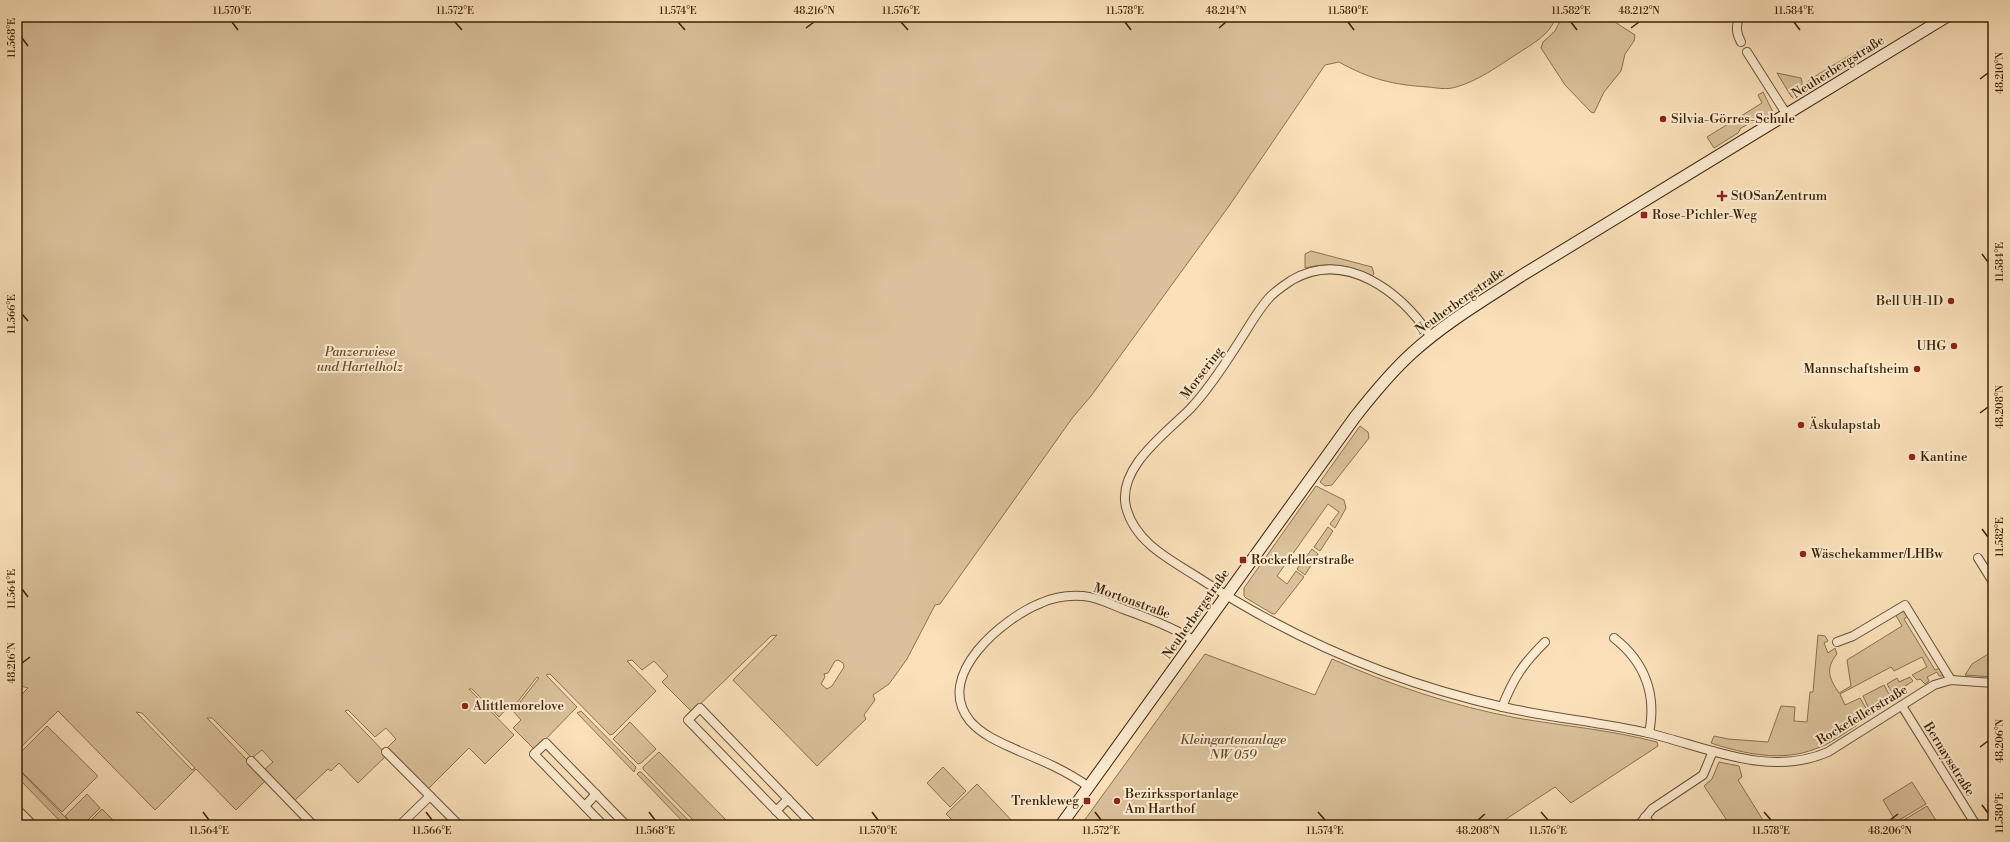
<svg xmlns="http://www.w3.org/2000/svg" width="2010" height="842" font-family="'Libre Bodoni',serif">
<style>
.green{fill:#dac19b;stroke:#8a7250;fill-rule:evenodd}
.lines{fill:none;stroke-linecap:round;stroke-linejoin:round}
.minor-casing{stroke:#6a5332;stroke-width:10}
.tertiary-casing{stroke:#6a5332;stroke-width:11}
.secondary-casing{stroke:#3a2405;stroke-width:13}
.minor{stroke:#fcecd2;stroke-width:8}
.tertiary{stroke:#fcecd2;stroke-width:9}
.secondary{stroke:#fcecd2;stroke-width:11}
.ticks{fill:none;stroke:#3a2405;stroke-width:1.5}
.poi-dot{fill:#8f2418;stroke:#fcecd2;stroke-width:1.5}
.labels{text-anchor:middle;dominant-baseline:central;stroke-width:4;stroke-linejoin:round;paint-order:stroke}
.street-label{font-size:13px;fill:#3a2405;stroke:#fcecd2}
.poi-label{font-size:13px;fill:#3a2405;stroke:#fcecd2;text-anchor:start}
.park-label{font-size:13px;font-style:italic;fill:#624b2a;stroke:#fcecd2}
.neatline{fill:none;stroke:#3a2405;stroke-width:1.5}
.ticks-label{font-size:10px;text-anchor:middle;fill:#3a2405}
</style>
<rect width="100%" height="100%" fill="#fbe1ba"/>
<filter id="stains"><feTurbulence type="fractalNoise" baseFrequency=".005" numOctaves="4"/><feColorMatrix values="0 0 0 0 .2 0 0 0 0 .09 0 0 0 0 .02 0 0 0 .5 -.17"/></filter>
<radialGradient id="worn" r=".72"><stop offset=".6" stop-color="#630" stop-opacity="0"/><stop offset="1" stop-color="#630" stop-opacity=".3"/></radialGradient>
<g class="green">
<path d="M17,17H1556C1550,35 1532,44 1517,54C1498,66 1478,81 1456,87C1447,90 1437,88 1428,87C1394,85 1369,79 1339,62L1325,65L1229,206L1091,396L1073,417L940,604L935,605L907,659L889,684L873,695L875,700L864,715L866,719L817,766L733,680L777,635L771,636L692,712L662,682L668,676L654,661L642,670L632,660L627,661L656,691L613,734L610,735L550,674L546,675L577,707L535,750L513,728L521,720L513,711L539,678L537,677L513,708L510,705L499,717L472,689H469L514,735L485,764L469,748L428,789L387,748L396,739L386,728L375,737L348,710L345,711L387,755L358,783L339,763L331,771L328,769L294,801L264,770L273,762L262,750L252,758L212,718H207L266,780L236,810L196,769L155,810L58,711L17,751V696L21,695L28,688L21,686L17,690ZM838,660L843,663L844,667L832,686L827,689L821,684L825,677L824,674L828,673L835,661ZM136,712L142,713L195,768L192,770Z"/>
<path d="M1562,17H1611L1615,22L1635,35L1634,41L1625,54L1621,71L1604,92L1594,113L1591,112L1565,85L1541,48L1543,42L1555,31Z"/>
<path d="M1865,46H1876L1803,91L1809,80Z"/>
<path d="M1777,73L1801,78C1804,87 1801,93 1794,99L1791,96Z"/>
<path d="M1763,92L1773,112L1756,122L1750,123L1741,128L1738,133L1714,148L1707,137L1762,103L1758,95Z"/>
<path d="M1311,251L1372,267L1374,274L1372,276C1349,265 1330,262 1305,268V254Z"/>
<path d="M1360,426L1368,432L1369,438L1332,485L1325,486L1320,482Z"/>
<path d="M1316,486L1344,500L1346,508L1335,528L1330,524L1339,512L1328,504L1277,576L1287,584L1296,571L1304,577L1275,614H1273L1246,598L1244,596V588Z"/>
<path d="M1328,527L1333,531L1320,551L1314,547Z"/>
<path d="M1312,549L1318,554L1305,575L1297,569Z"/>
<path d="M1904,611L1909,615L1904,619L1935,670L1940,668L1943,674L1942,676H1939L1937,672L1927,677L1929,681L1925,684L1920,679L1917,680L1912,675L1927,667L1922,657L1894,671L1891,667L1840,694L1845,705L1860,698L1867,710L1857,718L1856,726C1843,734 1830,744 1815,749C1782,762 1744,754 1711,743L1714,736L1728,739L1768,742L1781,706L1795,707L1794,721L1807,722L1810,692H1813L1818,635L1825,636L1828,641L1824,643L1828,653L1835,648L1837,654C1825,669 1829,678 1839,693L1851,686L1847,660L1902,626L1895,614Z"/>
<path d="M1993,651V677L1965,675L1972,664Z"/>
<path d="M1205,654L1315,695L1332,659C1391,685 1453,706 1517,718C1564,726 1611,730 1657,742L1658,746L1571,803L1555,787L1497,825H1081Z"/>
<path d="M1910,677L1913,681L1893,694L1887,684L1897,678L1899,682Z"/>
<path d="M1884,685L1890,696L1869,709L1863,696Z"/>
<path d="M581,711L636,767L634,772L577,713Z"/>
<path d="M630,722L656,749L641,763L638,764L613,739Z"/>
<path d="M47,726L98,776L62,812L17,767V756Z"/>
<path d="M659,752L731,825H698L643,769V767Z"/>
<path d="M1719,762L1739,766L1742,777L1738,780L1766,825H1730L1704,786L1712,779Z"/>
<path d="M943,767L966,791L950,807L927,783Z"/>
<path d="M17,768L73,825H64L17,777Z"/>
<path d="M639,772H641L693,825H686L637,774Z"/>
<path d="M1912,782L1926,804L1896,822L1883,800Z"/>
<path d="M977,784L1016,825H957L946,814Z"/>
<path d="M87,794L100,808L83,825H74L65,816Z"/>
<path d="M1927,806L1939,825H1898L1897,824Z"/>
<path d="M102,809L118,825H86Z"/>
</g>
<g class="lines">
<g class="minor-casing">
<g id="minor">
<path d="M1739,17C1736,27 1736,33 1741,42"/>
<path d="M1747,52L1787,115"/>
<path d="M1431,337C1401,292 1346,249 1292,280C1283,286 1275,291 1268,299C1256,313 1247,330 1237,345C1223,367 1208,390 1190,409C1165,434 1117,468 1126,507C1135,543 1171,560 1199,578C1292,639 1395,683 1503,707C1551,718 1601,722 1648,733C1707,747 1768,778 1828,752L1934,685L1951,680L1993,683"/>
<path d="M1978,558L1993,582"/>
<path d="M1614,638C1645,662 1657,695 1649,733"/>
<path d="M1837,642L1853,636L1905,605L1951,680"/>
<path d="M1902,706L1976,825"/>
<path d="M1502,707C1514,677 1523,664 1545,642"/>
<path d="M386,752L459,825"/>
<path d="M251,761L313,825"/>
<path d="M1089,787C1067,771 1043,761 1019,751C1002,743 983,736 970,721C933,676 1003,618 1041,603C1054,597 1069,595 1083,596C1097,597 1110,604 1123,609C1148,618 1172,627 1195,641"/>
<path d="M585,806L596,794"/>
<path d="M776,811L788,799"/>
<path d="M1645,817L1651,825"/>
<path d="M400,825L430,796"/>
<path d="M603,825L534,754L546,743L626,825"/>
<path d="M790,825L688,720L700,708L813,825"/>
<path d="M1639,825L1652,809L1703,775L1713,751"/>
</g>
</g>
<g class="tertiary-casing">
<path id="tertiary" d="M17,810L32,825"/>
</g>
<g class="secondary-casing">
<path id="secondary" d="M1061,825L1355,417C1373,394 1391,372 1412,353C1445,323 1484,300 1521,276L1946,17"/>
</g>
<use href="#minor" class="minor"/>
<use href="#tertiary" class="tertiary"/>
<use href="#secondary" class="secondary"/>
</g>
<path class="ticks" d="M232,22L238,30M455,22L462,30M678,22L685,30M901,22L908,30M1125,22L1131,30M1348,22L1354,30M1571,22L1577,30M1794,22L1800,30M806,28L814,22M1219,28L1226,22M1631,28L1639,22M22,38L28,46M1980,79L1988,73M1982,254L1988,262M22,314L28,321M1980,413L1988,407M1982,529L1988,537M22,589L28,597M22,663L30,657M1980,747L1988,741M1982,805L1988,813M203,812L209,820M426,812L432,820M649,812L655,820M872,812L878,820M1095,812L1101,820M1318,812L1325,820M1541,812L1548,820M1764,812L1771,820M1478,820L1485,814M1890,820L1898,814"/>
<g class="poi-dot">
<circle cx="1663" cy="119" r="4"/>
<path d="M1720 190h4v4h4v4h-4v4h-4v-4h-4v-4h4z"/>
<rect x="1640" y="211" width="8" height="8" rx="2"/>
<circle cx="1951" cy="301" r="4"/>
<circle cx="1954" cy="346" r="4"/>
<circle cx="1917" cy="369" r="4"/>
<circle cx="1801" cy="425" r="4"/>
<circle cx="1912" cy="457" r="4"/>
<circle cx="1803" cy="554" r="4"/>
<rect x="1239" y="556" width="8" height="8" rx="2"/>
<circle cx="465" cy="706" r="4"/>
<rect x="1083" y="797" width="8" height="8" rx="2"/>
<circle cx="1117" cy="801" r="4"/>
</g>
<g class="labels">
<g class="street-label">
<text transform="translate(1838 67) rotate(-32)">Neuherbergstraße</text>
<text transform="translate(1460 301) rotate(-35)">Neuherbergstraße</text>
<text transform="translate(1202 373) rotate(-53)">Morsering</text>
<text transform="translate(1132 601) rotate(20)">Mortonstraße</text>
<text transform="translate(1196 614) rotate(-55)">Neuherbergstraße</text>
<text transform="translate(1862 715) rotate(-31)">Rockefellerstraße</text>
<text transform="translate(1949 759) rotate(58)">Bernaysstraße</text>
</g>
<g class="poi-label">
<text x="1671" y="119">Silvia-Görres-Schule</text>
<text x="1731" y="196">StOSanZentrum</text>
<text x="1652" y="215">Rose-Pichler-Weg</text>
<text x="1943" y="301" text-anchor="end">Bell UH-1D</text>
<text x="1946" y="346" text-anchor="end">UHG</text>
<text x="1909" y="369" text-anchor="end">Mannschaftsheim</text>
<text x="1809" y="425">Äskulapstab</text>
<text x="1920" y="457">Kantine</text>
<text x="1811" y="554">Wäschekammer/LHBw</text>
<text x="1251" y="560">Rockefellerstraße</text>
<text x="473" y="706">Alittlemorelove</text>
<text x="1125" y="794">Bezirkssportanlage<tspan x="1125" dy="15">Am Harthof</tspan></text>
<text x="1079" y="801" text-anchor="end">Trenkleweg</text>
</g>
<g class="park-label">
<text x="360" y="352">Panzerwiese<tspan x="360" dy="15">und Hartelholz</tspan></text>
<text x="1233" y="740">Kleingartenanlage<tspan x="1233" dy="15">NW 059</tspan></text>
</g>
</g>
<rect width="2010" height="842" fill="none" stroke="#fbe1ba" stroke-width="44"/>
<rect x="22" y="22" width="1966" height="798" class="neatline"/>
<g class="ticks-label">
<text x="232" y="14">11.570°E</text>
<text x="455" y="14">11.572°E</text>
<text x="678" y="14">11.574°E</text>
<text x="814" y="14">48.216°N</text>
<text x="901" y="14">11.576°E</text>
<text x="1125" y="14">11.578°E</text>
<text x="1226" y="14">48.214°N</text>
<text x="1348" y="14">11.580°E</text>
<text x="1571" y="14">11.582°E</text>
<text x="1639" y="14">48.212°N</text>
<text x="1794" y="14">11.584°E</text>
<text transform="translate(11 38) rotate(-90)" y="4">11.568°E</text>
<text transform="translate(1999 73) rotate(-90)" y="4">48.210°N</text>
<text transform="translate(1999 262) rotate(-90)" y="4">11.584°E</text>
<text transform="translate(11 314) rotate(-90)" y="4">11.566°E</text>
<text transform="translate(1999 407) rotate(-90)" y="4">48.208°N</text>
<text transform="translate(1999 537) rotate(-90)" y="4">11.582°E</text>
<text transform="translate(11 589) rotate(-90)" y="4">11.564°E</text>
<text transform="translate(11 663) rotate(-90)" y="4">48.216°N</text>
<text transform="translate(1999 741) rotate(-90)" y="4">48.206°N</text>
<text transform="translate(1999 813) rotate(-90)" y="4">11.580°E</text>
<text x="209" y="834">11.564°E</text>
<text x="432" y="834">11.566°E</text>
<text x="655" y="834">11.568°E</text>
<text x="878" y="834">11.570°E</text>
<text x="1101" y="834">11.572°E</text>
<text x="1325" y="834">11.574°E</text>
<text x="1478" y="834">48.208°N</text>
<text x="1548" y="834">11.576°E</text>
<text x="1771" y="834">11.578°E</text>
<text x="1890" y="834">48.206°N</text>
</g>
<rect width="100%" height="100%" filter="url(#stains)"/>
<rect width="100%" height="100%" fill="url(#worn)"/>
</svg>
